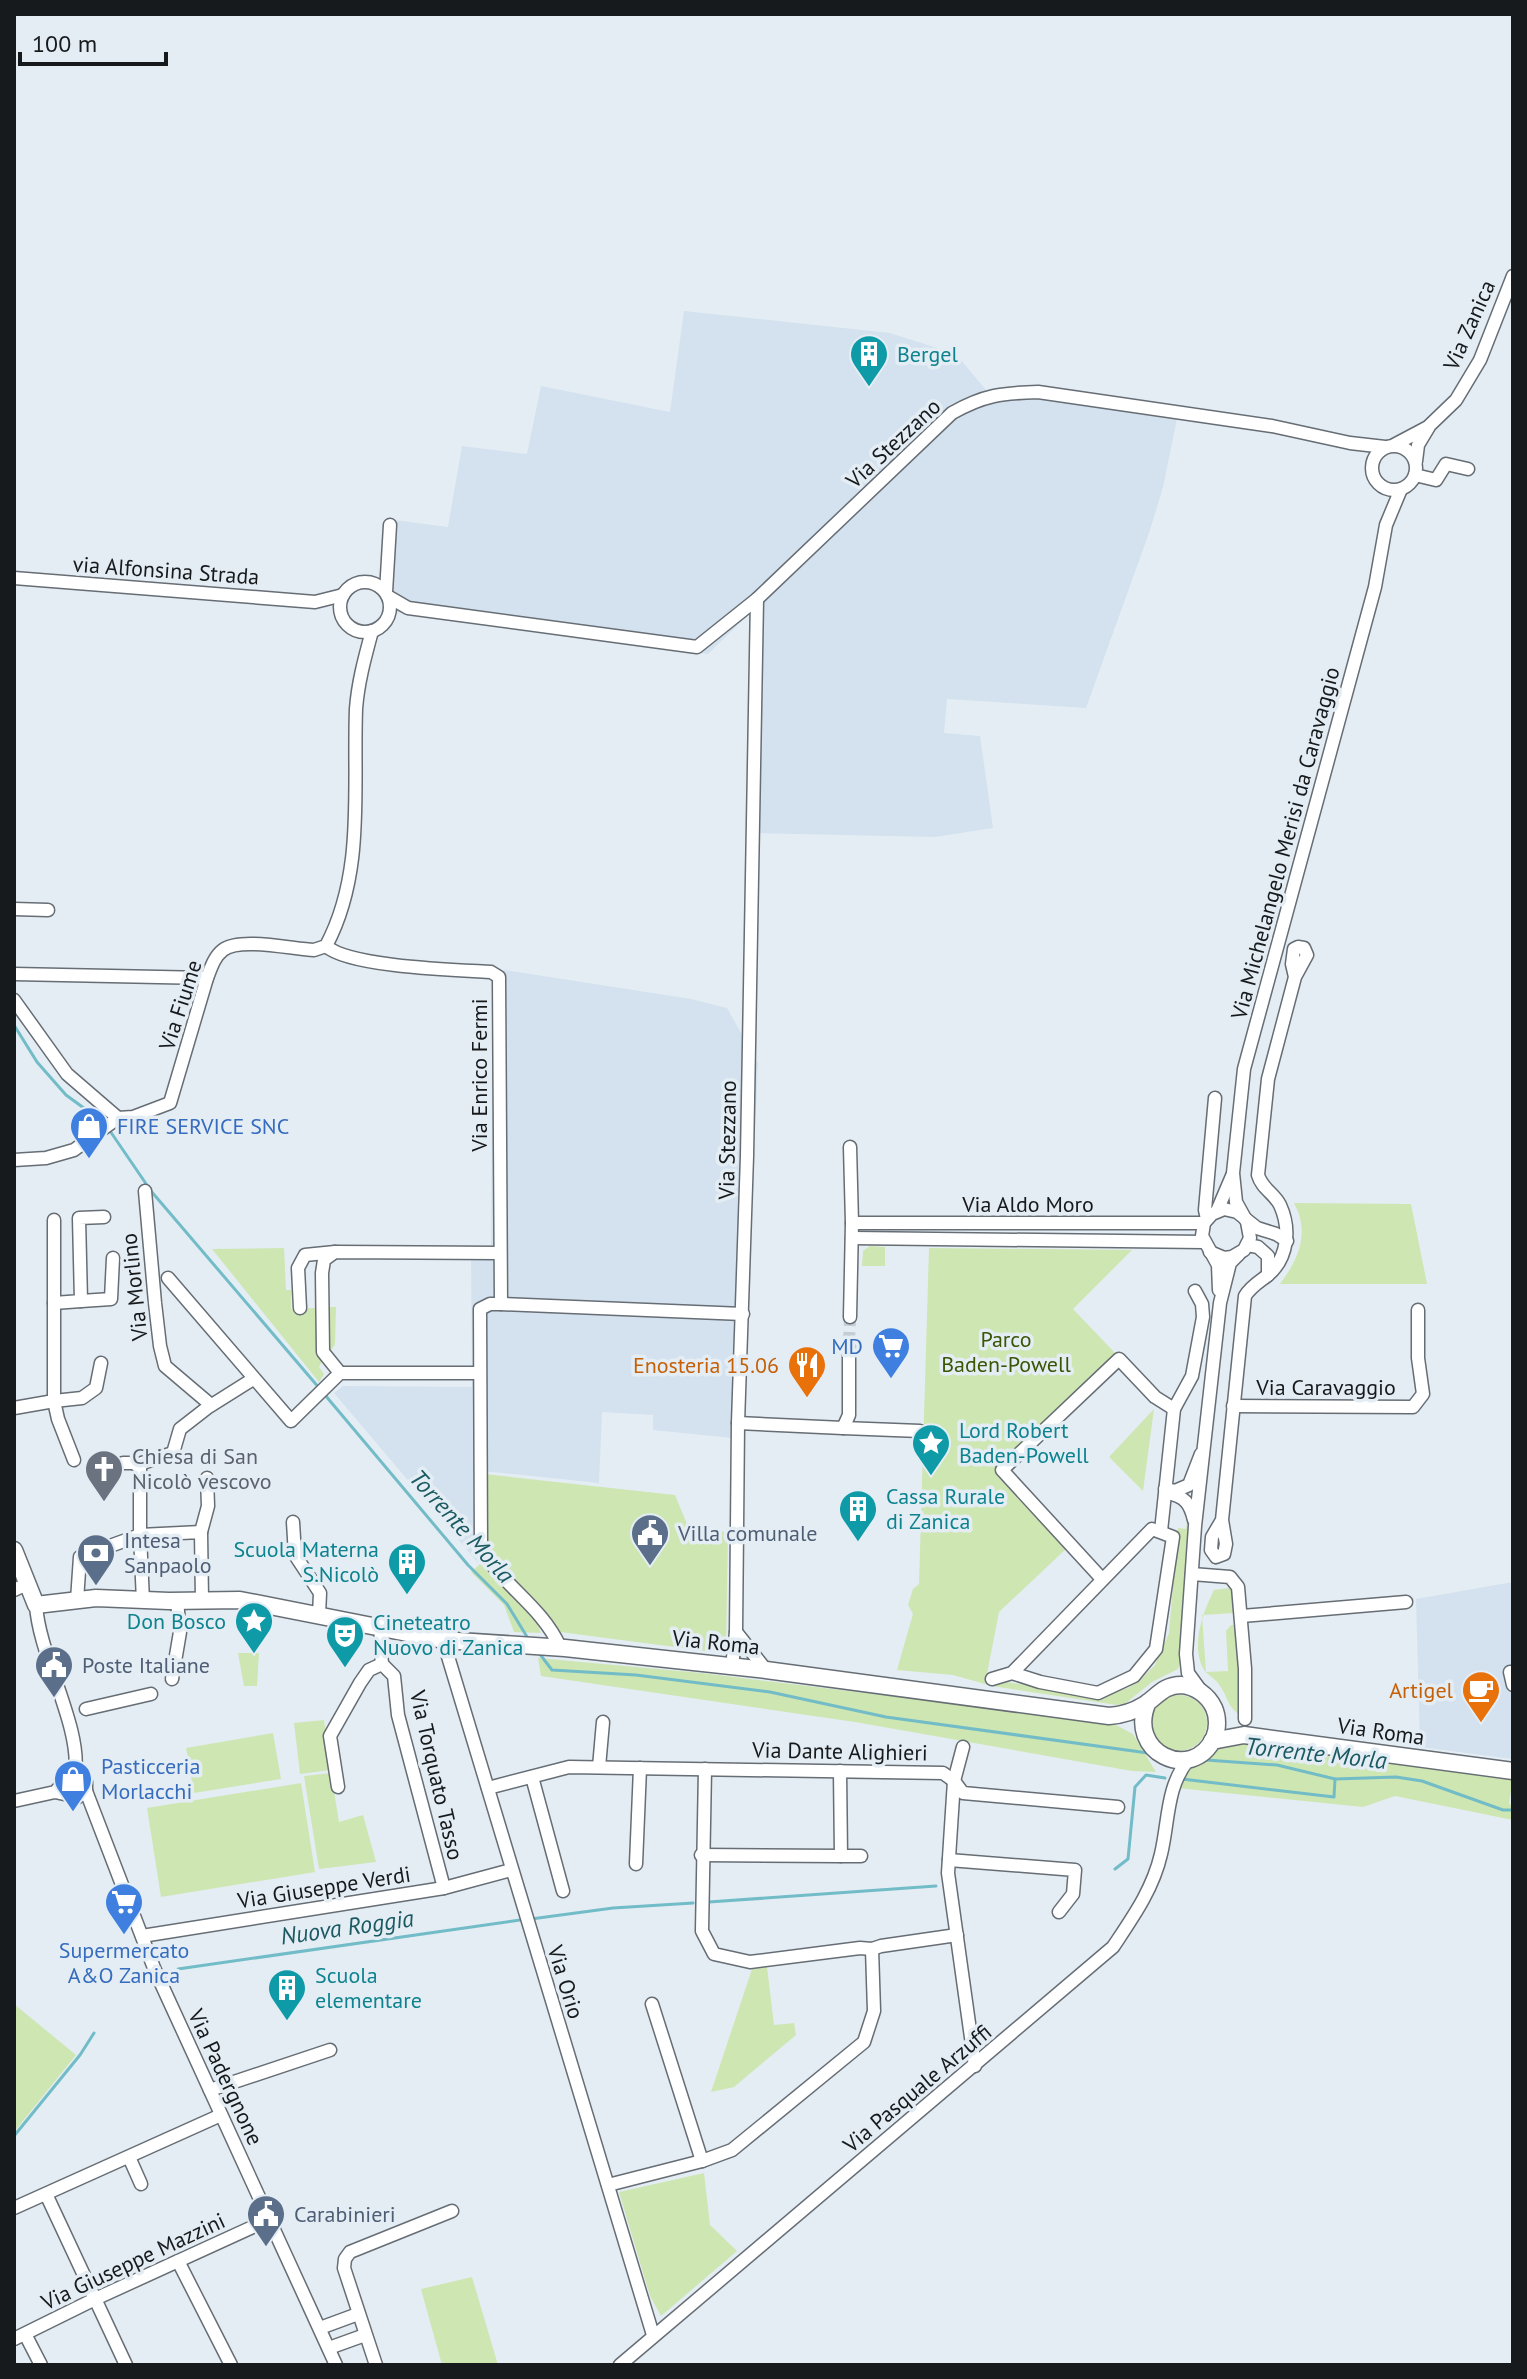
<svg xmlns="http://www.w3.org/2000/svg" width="1527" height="2379" font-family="'PT Sans',sans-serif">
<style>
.built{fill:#d3e2ee}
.green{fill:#cee6b2}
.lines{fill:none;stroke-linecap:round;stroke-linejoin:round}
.stream{stroke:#72bcc8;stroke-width:3}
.minor-tunnel{stroke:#c5cdd4;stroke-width:12;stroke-dasharray:12 6;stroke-linecap:butt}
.minor-casing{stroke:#666d74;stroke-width:15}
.major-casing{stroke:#666d74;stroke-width:19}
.minor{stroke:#fff;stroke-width:12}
.major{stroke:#fff;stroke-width:16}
.labels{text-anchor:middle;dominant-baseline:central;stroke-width:7;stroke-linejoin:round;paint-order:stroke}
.street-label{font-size:22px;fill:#171a1c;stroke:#e4edf4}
.culture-label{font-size:22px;fill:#0d838f;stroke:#e4edf4;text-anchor:start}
.shop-label{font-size:22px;fill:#366cbe;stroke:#e4edf4;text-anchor:start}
.park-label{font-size:22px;fill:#3a5504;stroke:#e4edf4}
.food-label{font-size:22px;fill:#c56008;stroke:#e4edf4;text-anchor:end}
.worship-label{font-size:22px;fill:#5b616d;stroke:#e4edf4;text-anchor:start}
.service-label{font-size:22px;fill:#4e5e75;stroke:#e4edf4;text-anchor:start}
.water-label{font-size:24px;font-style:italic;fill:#1b5a62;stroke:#e4edf4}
</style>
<rect width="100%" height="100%" fill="#e4edf4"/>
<g class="built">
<path d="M684,311L890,333L956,354L986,390L1009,386L1078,390L1179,409L1163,487L1150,530L1086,708L947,699L944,733L980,736L993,828L935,837L756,833L761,661L750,613L708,654L384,611L394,520L448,527L462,446L527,454L541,386L670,412Z"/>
<path d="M504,970L691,999L727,1008L758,1063L742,1439L653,1430V1415L602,1412L599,1483L483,1471L478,1563L334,1393L343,1386L472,1387L471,1246H491L493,978Z"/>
<path d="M1513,1582V1759L1420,1747L1416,1599Z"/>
</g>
<g class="green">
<path d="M1294,1203L1411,1204L1427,1284H1280C1299,1259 1310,1232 1294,1203Z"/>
<path d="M870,1246L885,1247V1266H862L863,1251Z"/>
<path d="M284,1248L286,1290H291V1309L315,1308V1326H320L324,1358L319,1367L324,1374L319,1382L212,1249Z"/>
<path d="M929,1248L1132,1250L1073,1309L1117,1355L996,1470L1067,1548L999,1612L986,1679L1102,1696L1128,1688L1140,1680L1155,1665L1169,1633L1178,1528L1186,1529L1188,1512L1190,1518L1183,1653L1178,1669L1152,1682L1126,1703L1117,1705L992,1686L953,1675L897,1670L913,1614L908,1605L913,1589L919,1584Z"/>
<path d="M325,1307H336L335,1344L328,1356Z"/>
<path d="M1154,1409L1143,1491L1109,1457Z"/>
<path d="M484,1474L675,1495L689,1529L728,1532L726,1646L713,1652L560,1632L486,1549Z"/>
<path d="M480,1564C502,1585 531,1603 541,1633L514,1632L504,1605L471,1572Z"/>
<path d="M1229,1588L1235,1595V1613L1202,1615L1206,1672L1228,1671L1226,1631L1231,1625H1236L1241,1715C1228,1709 1228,1697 1220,1686C1216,1678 1207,1676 1203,1668C1191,1644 1203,1612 1214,1590Z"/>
<path d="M238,1653H259L257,1686H244Z"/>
<path d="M538,1658L701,1673L1112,1723L1133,1734L1156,1772L1132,1771L855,1722L541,1676Z"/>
<circle cx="1179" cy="1723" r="28"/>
<path d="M324,1720L330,1770L300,1774L294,1723Z"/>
<path d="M273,1733L281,1779L194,1793L186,1748Z"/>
<path d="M1231,1742L1513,1777L1509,1804L1513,1805V1820L1395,1796L1363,1807L1177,1788L1180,1771L1209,1750Z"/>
<path d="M331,1773L339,1822L363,1815L376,1862L319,1869L304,1776Z"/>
<path d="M301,1783L315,1872L161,1897L147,1808Z"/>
<path d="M767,1967L774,2025L794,2023L796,2035L734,2087L711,2092L752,1969Z"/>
<path d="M14,2004L76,2055L14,2132Z"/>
<path d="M704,2173L710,2225L737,2251L661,2316L650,2296L619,2192Z"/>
<path d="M472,2277L498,2365H442L421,2289Z"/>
</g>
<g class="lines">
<g class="stream">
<path d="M14,1025L37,1062L66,1095L103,1122"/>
<path d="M108,1128L151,1191L320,1389"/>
<path d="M325,1395L468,1565L507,1604L529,1640"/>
<path d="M539,1653L552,1670L636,1675L770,1692L886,1717L1148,1753"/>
<path d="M1206,1760L1277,1765L1335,1779L1396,1777L1422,1781L1503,1810H1513"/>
<path d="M1182,1779L1334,1797L1335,1779"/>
<path d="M1115,1869L1128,1859L1135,1787L1146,1775L1165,1778"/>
<path d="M709,1902L936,1886"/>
<path d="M531,1919L613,1908L693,1903"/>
<path d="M178,1969L520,1920"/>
<path d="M14,2136L80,2055L94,2033"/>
</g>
<path class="minor-tunnel" d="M849,1344L850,1317"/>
<g class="minor-casing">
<g id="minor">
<path d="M1394,445L1428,427"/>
<circle cx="1394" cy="468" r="22"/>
<path d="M1416,461L1418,445L1430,425L1456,400L1480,360L1513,276"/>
<path d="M1415,475L1436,480L1446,464L1468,469"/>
<path d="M14,578L315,602L343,595"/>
<circle cx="365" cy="607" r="25"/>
<path d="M386,592L390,525"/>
<path d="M389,597L408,608L697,647L757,599L952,413C984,395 1002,393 1038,392L1272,426L1350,443L1385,447"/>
<path d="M14,909L48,910"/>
<path d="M326,946C349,967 456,970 491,972L499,977L501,1304"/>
<path d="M14,974L207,978"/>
<path d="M14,1000L67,1074L118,1118"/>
<path d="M850,1147L852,1223L850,1317"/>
<path d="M14,1160L46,1158L74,1150L118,1118L133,1117L170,1103L207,978C211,968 214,957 223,950C240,937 292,949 314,950L326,946C365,873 353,789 356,709C358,682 365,657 372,631"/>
<path d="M145,1191L155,1303L160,1346L165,1366L211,1405"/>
<path d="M1217,1211L1232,1176"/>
<path d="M1207,1219L1205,1210L1215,1098"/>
<path d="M54,1220V1401L82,1398L96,1388L101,1363"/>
<path d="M852,1223H1204"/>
<path d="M852,1238L1204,1242"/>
<path d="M1247,1245L1258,1247L1268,1256V1275"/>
<path d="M1210,1252L1224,1258L1232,1257L1244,1250L1250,1238L1247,1222L1236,1202L1233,1173L1244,1069L1375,587L1386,525L1401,489"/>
<path d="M168,1278L291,1421L340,1373H479"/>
<path d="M1219,1290L1218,1265L1202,1236L1204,1223L1212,1214L1224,1209L1237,1212L1257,1228L1276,1234L1287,1241"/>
<path d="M81,1301L111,1299L113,1258"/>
<path d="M54,1303L81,1301L79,1218L104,1217"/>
<path d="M300,1308L298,1268L305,1255L335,1252"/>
<path d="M340,1373L323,1352L322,1273L324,1260L335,1252L500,1253"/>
<path d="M1233,1406L1413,1407L1423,1394L1418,1358V1310"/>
<path d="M14,1408L54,1401L58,1419L74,1460"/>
<path d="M738,1423L843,1428L849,1415V1344"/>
<path d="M843,1428L920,1431"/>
<path d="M123,1463H134L140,1468"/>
<path d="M1165,1489L1175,1491L1189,1485L1201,1454"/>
<path d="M1168,1493C1185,1497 1190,1503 1194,1520"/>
<path d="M1222,1520L1212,1537L1211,1550L1216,1557L1224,1554L1226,1544L1222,1520L1245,1296C1251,1286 1259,1282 1268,1275C1288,1258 1291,1229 1280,1205C1274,1193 1262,1189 1258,1175L1268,1079L1295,977L1307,955L1304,948L1298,947L1294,949L1292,964L1295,977"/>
<path d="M293,1522L295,1555L320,1593L319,1615"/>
<path d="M1161,1531L1174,1409L1192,1376L1203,1317L1202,1304L1195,1291"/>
<path d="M201,1532L208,1506L207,1478"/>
<path d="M1192,1574L1230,1577L1238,1587L1245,1669V1719"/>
<path d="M1102,1579L1002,1470L1119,1359L1155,1397L1174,1409"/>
<path d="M14,1590L27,1584"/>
<path d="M77,1600L80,1557L140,1535V1468L142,1463L173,1453L180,1429L207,1408L253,1379"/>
<path d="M143,1601L140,1535L201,1532L202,1600"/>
<path d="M36,1605C39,1656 82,1727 75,1774"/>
<path d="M1242,1616L1406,1602"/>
<path d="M382,1629L380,1640L382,1664L394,1676L398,1715L444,1888"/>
<path d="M736,1632L766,1670"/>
<path d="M443,1640L653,2335"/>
<path d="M560,1647C542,1607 504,1586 481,1550L480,1309L490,1304H501L743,1314"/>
<path d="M732,1666L736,1632L738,1423L747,1156L757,599"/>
<path d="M1513,1672H1510L1513,1685"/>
<path d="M172,1679L180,1632L177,1601"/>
<path d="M992,1679L1012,1673L1040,1682L1098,1693L1134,1676L1156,1649L1173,1537L1152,1529L1012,1673"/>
<path d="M1201,1691L1188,1673L1186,1654L1195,1526L1220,1303L1230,1263L1239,1254"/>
<path d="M86,1709L151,1694"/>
<path d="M963,1747L954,1781L948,1873L975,2066"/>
<path d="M599,1767L603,1722"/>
<path d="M705,1769L702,1931L714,1954L750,1962L860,1948L872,1949L881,1946L957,1935"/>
<path d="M532,1777L563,1891"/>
<path d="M338,1787L330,1736L360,1683L369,1670L382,1664"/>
<path d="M488,1788L569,1767L943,1773L954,1781L963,1793L1118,1807"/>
<path d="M86,1791L154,1968L336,2365"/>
<path d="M14,1801L55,1792L78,1797L86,1791V1782L81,1776L71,1775L55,1792"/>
<path d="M701,1855L841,1856L840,1771"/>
<path d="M841,1856H861"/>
<path d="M949,1860L1075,1870L1073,1894L1059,1912"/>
<path d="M636,1864L640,1768"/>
<path d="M142,1936L444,1888L511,1870"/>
<path d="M652,2004L702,2161"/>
<path d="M210,2090L330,2050"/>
<path d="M129,2157L141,2184"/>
<path d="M608,2185L702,2161L732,2150L864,2042L874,2011L872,1949"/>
<path d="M46,2194L126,2365"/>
<path d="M14,2208L221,2115"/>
<path d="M178,2261L231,2365"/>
<path d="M320,2328L358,2314"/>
<path d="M25,2334L41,2365"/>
<path d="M14,2339L95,2299L270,2219"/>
<path d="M329,2348L365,2335"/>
<path d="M376,2365L344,2268L345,2259L350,2252L452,2211"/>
<path d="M620,2365L1113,1947C1133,1917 1153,1889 1161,1854C1169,1821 1166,1786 1189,1759"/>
</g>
</g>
<g class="major-casing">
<g id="major">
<path d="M14,1550L36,1605L96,1598L169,1601L240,1600L443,1640L565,1648L766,1670L1109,1716C1122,1715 1133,1712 1144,1705C1157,1697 1163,1685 1181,1685C1195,1686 1208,1695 1214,1708C1218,1717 1218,1729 1214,1738C1192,1784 1125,1752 1148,1702"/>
<path d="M1212,1741L1244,1735L1513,1771"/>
</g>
</g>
<use href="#minor" class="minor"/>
<use href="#major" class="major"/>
</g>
<defs>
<g id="building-pin" transform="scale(2)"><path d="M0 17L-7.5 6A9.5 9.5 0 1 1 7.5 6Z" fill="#0f9aa8" stroke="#e4edf4"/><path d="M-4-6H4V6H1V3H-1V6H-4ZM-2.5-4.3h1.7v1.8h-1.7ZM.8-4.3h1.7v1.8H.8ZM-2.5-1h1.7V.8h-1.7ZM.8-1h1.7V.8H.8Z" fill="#fff"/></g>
<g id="shop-pin" transform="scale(2)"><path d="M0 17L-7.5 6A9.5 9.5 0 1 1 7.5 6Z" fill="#3f7fe0" stroke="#e4edf4"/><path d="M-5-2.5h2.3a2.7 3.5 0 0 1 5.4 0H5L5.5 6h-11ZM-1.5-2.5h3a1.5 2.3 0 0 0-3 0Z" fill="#fff"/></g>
<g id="supermarket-pin" transform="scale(2)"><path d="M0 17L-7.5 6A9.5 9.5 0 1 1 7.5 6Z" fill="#3f7fe0" stroke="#e4edf4"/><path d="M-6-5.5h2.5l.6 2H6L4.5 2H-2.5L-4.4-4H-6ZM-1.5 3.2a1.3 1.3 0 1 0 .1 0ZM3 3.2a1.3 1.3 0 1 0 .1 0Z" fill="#fff"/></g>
<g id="restaurant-pin" transform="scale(2)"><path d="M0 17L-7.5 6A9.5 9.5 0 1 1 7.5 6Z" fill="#e8710a" stroke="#e4edf4"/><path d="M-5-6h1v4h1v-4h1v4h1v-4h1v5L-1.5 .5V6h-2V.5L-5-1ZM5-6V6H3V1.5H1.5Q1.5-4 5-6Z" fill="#fff"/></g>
<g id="sight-pin" transform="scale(2)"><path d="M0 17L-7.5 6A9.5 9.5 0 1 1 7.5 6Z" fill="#0f9aa8" stroke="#e4edf4"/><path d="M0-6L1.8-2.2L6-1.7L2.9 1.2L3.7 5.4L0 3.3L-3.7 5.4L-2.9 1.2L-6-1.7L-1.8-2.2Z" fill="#fff"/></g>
<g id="church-pin" transform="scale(2)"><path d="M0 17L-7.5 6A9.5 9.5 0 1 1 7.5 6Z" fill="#6b7280" stroke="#e4edf4"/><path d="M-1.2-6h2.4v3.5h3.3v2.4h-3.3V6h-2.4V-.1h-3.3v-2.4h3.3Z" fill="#fff"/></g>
<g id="civic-pin" transform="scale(2)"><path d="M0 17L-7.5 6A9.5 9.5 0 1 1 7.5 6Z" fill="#5c6f8a" stroke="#e4edf4"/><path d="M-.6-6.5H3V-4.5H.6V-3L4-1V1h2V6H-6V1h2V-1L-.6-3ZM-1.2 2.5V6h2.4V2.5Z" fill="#fff"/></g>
<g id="bank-pin" transform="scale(2)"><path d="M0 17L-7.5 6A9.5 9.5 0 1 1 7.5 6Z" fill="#5c6f8a" stroke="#e4edf4"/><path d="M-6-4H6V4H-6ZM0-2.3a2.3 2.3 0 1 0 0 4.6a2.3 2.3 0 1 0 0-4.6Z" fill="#fff"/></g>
<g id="theatre-pin" transform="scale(2)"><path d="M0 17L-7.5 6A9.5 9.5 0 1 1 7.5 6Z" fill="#0f9aa8" stroke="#e4edf4"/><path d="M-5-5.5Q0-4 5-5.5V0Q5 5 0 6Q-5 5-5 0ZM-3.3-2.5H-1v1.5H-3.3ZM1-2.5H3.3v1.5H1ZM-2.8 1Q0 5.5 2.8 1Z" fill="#fff"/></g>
<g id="cafe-pin" transform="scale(2)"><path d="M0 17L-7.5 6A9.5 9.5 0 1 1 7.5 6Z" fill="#e8710a" stroke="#e4edf4"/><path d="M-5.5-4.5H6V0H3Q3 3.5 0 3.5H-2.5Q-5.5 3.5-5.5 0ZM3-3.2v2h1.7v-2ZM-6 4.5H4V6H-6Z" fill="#fff"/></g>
</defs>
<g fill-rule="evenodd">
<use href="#building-pin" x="869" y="354"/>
<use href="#shop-pin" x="89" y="1126"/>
<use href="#supermarket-pin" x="891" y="1346"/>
<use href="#restaurant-pin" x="807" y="1365"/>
<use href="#sight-pin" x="931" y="1443"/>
<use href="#church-pin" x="104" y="1469"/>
<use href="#building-pin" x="858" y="1509"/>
<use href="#civic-pin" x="650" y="1533"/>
<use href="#bank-pin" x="96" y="1553"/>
<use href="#building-pin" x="407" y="1562"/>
<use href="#sight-pin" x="254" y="1621"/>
<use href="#theatre-pin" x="345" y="1635"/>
<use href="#civic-pin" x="54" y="1665"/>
<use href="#cafe-pin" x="1481" y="1690"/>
<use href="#shop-pin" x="73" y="1779"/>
<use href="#supermarket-pin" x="124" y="1902"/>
<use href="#building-pin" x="287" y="1988"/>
<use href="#civic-pin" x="266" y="2214"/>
</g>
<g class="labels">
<g class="street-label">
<text transform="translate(1469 325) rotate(-66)">Via Zanica</text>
<text transform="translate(893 443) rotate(-43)">Via Stezzano</text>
<text transform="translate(166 570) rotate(4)">via Alfonsina Strada</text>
<text transform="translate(1285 843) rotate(-75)">Via Michelangelo Merisi da Caravaggio</text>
<text transform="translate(180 1005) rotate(-72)">Via Fiume</text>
<text transform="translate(479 1075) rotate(-90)">Via Enrico Fermi</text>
<text transform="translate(727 1140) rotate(-89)">Via Stezzano</text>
<text x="1028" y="1204">Via Aldo Moro</text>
<text transform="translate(134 1287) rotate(-96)">Via Morlino</text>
<text x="1326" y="1387">Via Caravaggio</text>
<text transform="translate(716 1642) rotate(6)">Via Roma</text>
<text transform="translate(1381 1731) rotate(8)">Via Roma</text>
<text transform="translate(840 1751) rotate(1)">Via Dante Alighieri</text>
<text transform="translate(437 1775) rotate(77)">Via Torquato Tasso</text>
<text transform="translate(324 1887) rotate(-9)">Via Giuseppe Verdi</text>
<text transform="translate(566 1982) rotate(73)">Via Orio</text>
<text transform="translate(226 2077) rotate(65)">Via Padergnone</text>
<text transform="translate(917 2088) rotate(-40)">Via Pasquale Arzuffi</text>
<text transform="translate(133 2261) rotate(-25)">Via Giuseppe Mazzini</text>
</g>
<g class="culture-label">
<text x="897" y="354">Bergel</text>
<text x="959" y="1430">Lord Robert<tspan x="959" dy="25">Baden-Powell</tspan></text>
<text x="886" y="1496">Cassa Rurale<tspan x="886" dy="25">di Zanica</tspan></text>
<text x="379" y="1549" text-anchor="end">Scuola Materna<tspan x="379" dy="25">S.Nicolò</tspan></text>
<text x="226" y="1621" text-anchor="end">Don Bosco</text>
<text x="373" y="1622">Cineteatro<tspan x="373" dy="25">Nuovo di Zanica</tspan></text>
<text x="315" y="1975">Scuola<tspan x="315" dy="25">elementare</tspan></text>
</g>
<g class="shop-label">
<text x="117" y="1126">FIRE SERVICE SNC</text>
<text x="863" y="1346" text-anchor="end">MD</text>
<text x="101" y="1766">Pasticceria<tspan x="101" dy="25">Morlacchi</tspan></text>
<text x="124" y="1950" text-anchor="middle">Supermercato<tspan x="124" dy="25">A&amp;O Zanica</tspan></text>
</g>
<g class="park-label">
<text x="1006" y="1339">Parco<tspan x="1006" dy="25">Baden-Powell</tspan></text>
</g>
<g class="food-label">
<text x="779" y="1365">Enosteria 15.06</text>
<text x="1453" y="1690">Artigel</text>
</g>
<g class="worship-label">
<text x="132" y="1456">Chiesa di San<tspan x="132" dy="25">Nicolò vescovo</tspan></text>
</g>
<g class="service-label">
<text x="678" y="1533">Villa comunale</text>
<text x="124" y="1540">Intesa<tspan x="124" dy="25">Sanpaolo</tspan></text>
<text x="82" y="1665">Poste Italiane</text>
<text x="294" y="2214">Carabinieri</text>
</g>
<g class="water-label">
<text transform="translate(462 1526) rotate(48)">Torrente Morla</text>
<text transform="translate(1316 1753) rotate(6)">Torrente Morla</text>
<text transform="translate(347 1927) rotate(-8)">Nuova Roggia</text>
</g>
</g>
<rect width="1527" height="2379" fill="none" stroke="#171a1c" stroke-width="32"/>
<path d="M20 52v12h146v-12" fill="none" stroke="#171a1c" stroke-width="4"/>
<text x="32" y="52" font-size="24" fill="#171a1c" stroke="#e4edf4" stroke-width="6" paint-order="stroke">100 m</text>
</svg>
